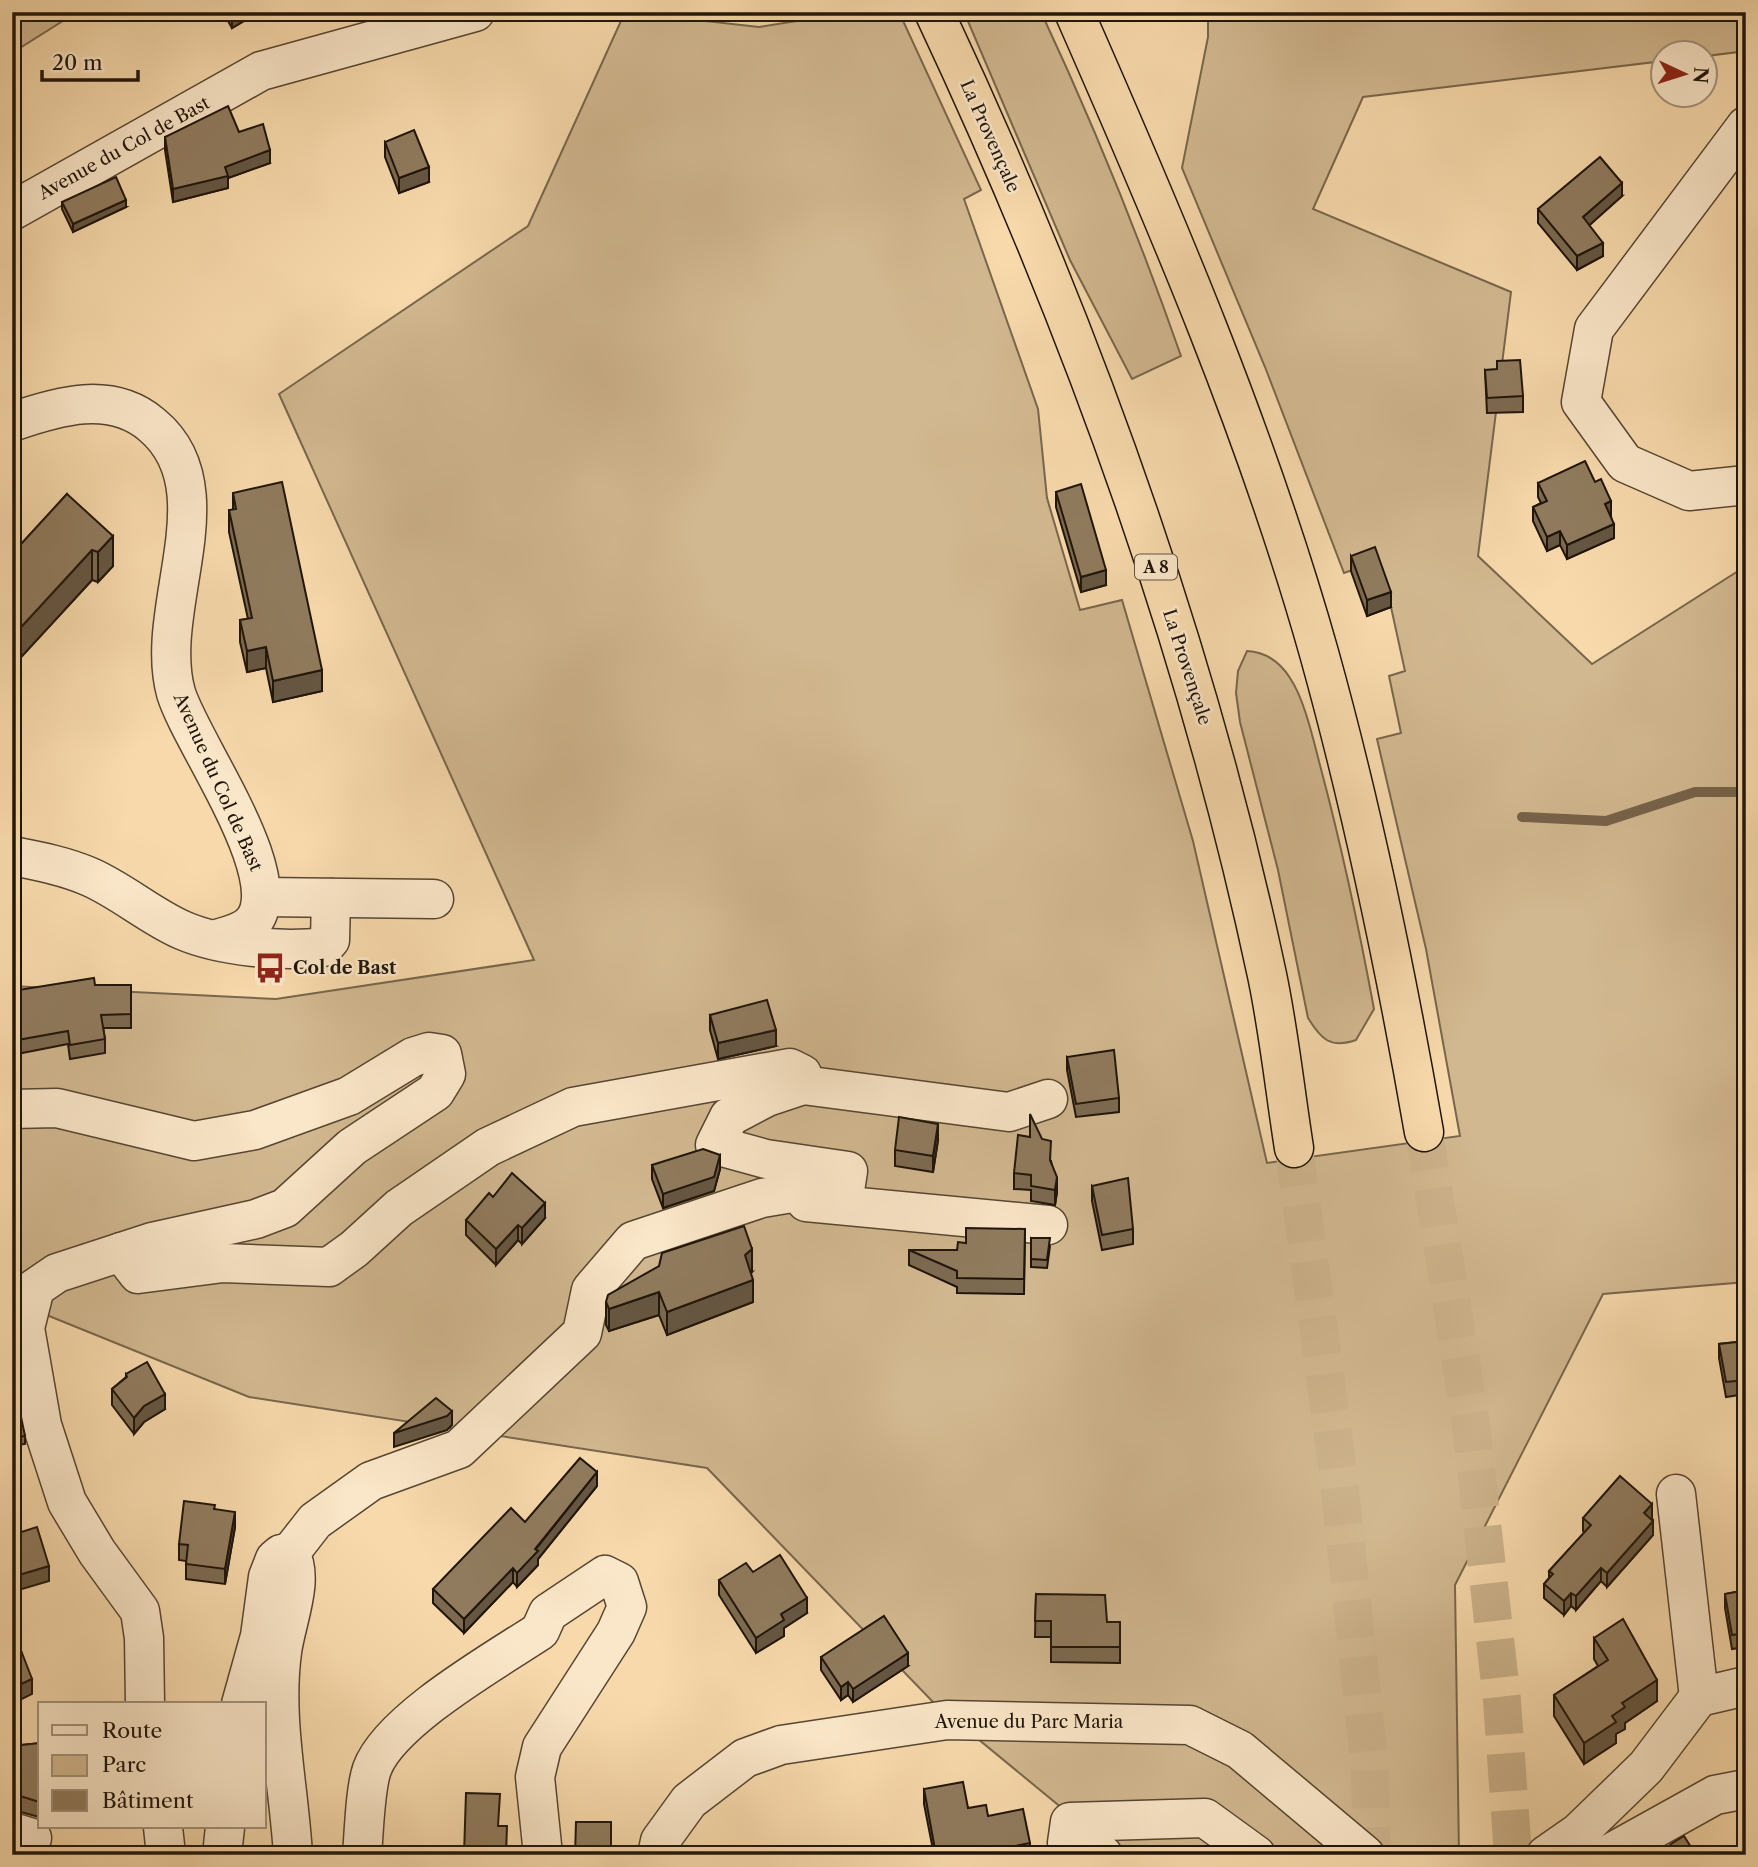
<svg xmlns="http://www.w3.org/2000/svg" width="1758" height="1867" font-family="'Libre Caslon Text',serif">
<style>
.green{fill:#d2b890;stroke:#79664d;stroke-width:2}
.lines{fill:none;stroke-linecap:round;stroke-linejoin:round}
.stream{stroke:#75624a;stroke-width:10}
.highway-tunnel{stroke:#ccb28b;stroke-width:38;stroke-dasharray:38 19;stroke-linecap:butt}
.minor-casing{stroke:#564632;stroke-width:41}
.highway-casing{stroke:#20150a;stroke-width:41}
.minor{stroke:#fae6c8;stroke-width:38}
.highway{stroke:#f7d9ab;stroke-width:38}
.wall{fill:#7c6a51;stroke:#20150a;stroke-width:2}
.shaded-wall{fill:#655642;stroke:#20150a;stroke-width:2}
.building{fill:#907b5e;stroke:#20150a;stroke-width:2}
.labels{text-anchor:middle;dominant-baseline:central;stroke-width:5;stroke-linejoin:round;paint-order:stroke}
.shield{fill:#fae6c8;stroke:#615443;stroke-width:2}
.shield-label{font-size:16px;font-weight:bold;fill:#20150a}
.street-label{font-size:18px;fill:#20150a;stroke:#fae6c8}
.poi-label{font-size:18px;font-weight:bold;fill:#20150a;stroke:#fae6c8;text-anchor:start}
</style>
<rect width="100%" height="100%" fill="#f7d9ab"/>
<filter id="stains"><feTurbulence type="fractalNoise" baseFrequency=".00286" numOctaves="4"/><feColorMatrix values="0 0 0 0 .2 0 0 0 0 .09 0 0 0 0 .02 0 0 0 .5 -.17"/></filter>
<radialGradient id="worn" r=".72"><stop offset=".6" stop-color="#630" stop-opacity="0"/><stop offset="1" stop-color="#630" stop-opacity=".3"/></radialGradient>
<g class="green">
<path d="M12,12H77L12,53Z"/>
<path d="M625,12L759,27L803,20L822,12H899L981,190L964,199L1038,409L1047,498L1080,610L1122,600L1193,841L1267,1163L1460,1136L1426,949L1377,739L1401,733L1389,676L1405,671L1391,607L1375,562L1344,573L1265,367L1182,168L1208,37V12H1746V51L1706,56V52H1664L1663,61L1363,97L1313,209L1511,292L1478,556L1592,664L1746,566V1282L1603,1294L1455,1585L1459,1855H1119L933,1702L707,1468L249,1397L12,1301V986L276,999L534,960L279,394L528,226Z"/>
<path d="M964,12H1041C1094,125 1140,239 1181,356L1132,379L1070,260Z"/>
<path d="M1247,651C1265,652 1280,662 1290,678C1305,700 1314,743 1321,769C1342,848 1359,928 1374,1009L1356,1040C1330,1049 1321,1039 1308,1018L1278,870L1240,722L1236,693L1238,671Z"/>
</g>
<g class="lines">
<path class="stream" d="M1522,817L1606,821L1695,792H1746"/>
<g class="highway-tunnel">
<path d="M1424,1132L1471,1425L1502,1701L1513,1855"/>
<path d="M1294,1148L1338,1472L1370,1769L1372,1855"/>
</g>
<g class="minor-casing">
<g id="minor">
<path d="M1746,126L1594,329L1581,402L1625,463L1689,491L1746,485"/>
<path d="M12,211L261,71L475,12"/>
<path d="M12,422C58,406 111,390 152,425C229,489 152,608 176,693C191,743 293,882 251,924C242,933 229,935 217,939"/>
<path d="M12,856C38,861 65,866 90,877C122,891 150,916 182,930C221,947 283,952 324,947L330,940L331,898"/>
<path d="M262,897L434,899"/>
<path d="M803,1085L1009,1112L1048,1099"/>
<path d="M12,1109L57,1108L194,1141L255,1130L349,1096L413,1057L429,1052L442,1054L446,1074L435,1092L352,1147L285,1208L256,1219L152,1242L57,1273L35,1288L25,1328L42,1425L67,1502L97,1552L140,1611L144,1638L145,1704"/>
<path d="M806,1202L1048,1225"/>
<path d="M121,1252L138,1274L223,1263L329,1267L354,1249L399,1208L488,1147L573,1107L790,1068L802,1074L803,1085L767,1097L729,1117L715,1145L766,1159L848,1171L846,1184L762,1198L633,1241L591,1290L582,1333L459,1449L371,1481L315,1521L290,1553"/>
<path d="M1676,1494L1699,1697"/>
<path d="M241,1704L260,1636L268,1577L275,1559L281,1554L290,1553C305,1580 286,1621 282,1652C273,1719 289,1787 293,1855"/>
<path d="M163,1827L166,1855"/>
<path d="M12,1832L32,1838"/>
<path d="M222,1855L225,1827"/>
<path d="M362,1855C364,1832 365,1789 372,1769C390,1720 496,1660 540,1631L548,1613L605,1575L619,1582L627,1607L616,1632L542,1747L535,1777L543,1855"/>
<path d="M657,1855L660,1841L689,1801L745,1758L781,1745L947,1720L1190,1725L1240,1750L1365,1855"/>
<path d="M1103,1855L1067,1843L1070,1822L1205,1818L1256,1855"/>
<path d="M1546,1855L1579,1832L1646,1767L1699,1697L1746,1686"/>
<path d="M1607,1855L1715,1795L1746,1789"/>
</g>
</g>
<g class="highway-casing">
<g id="highway">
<path d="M934,12C1079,320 1196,642 1267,975C1279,1032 1285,1091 1294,1148"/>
<path d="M1074,12C1166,221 1257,433 1319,653C1363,811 1396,971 1424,1132"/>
</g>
</g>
<use href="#minor" class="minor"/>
<use href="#highway" class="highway"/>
</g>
<g class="wall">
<path d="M223,12H259L232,28Z"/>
<path d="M239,132L270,163L228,178V188L173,202L165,150V137Z"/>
<path d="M385,142L429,182L399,193L385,157Z"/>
<path d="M1622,196L1589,225L1603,256L1577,270L1538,223V209Z"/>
<path d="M62,202L126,207L73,232L62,209Z"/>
<path d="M1485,370L1523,396V412L1487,413Z"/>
<path d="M1538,483L1611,516L1614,538L1567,559L1560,545L1547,551L1533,521V507L1541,503L1538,497Z"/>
<path d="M1056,492L1106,585L1081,592L1056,507Z"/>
<path d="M233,493L322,691L273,702L266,668L247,672L240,642V620L248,619L229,532V510H233Z"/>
<path d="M67,494L113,566L98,582L92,580L12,667V554Z"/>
<path d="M1351,556L1391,607L1367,616L1351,571Z"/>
<path d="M95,985H131V1028H103L105,1039V1053L70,1059L68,1044L12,1055V991Z"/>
<path d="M710,1015L776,1046L718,1059L710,1030Z"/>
<path d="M1067,1057L1119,1098V1112L1076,1117L1067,1070Z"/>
<path d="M938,1140L933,1172L895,1166V1150Z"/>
<path d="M1051,1161L1057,1192L1055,1205L1031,1201V1190L1014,1189V1173Z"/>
<path d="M652,1165L720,1169L714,1191L663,1208L652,1179Z"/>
<path d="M1092,1186L1133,1229V1244L1102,1250L1092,1201Z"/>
<path d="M493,1197L545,1218L522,1244L518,1240L496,1265L466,1235V1220Z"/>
<path d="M1025,1229L1024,1294L957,1293V1287L909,1265V1250H957L966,1243Z"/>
<path d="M1031,1238L1050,1246L1047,1268L1031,1267Z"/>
<path d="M752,1272L751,1273L753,1302L667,1335L659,1315L609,1331L606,1325V1302Z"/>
<path d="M1746,1341V1394L1726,1397L1719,1358V1344Z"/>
<path d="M126,1374L165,1409L144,1422L134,1434L112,1405V1389L126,1377Z"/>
<path d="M12,1393L25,1436V1444L12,1446Z"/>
<path d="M597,1486L538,1559V1565L517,1587L513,1582L464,1633L433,1603V1589Z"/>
<path d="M215,1509L235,1527L225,1584L186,1579V1561L179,1560V1544Z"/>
<path d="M1583,1518H1652L1653,1535L1607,1587L1601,1581L1576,1610L1571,1606L1564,1615L1544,1598V1584L1549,1578V1571L1584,1533L1583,1531Z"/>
<path d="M753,1572L807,1613L784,1628V1636L756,1653L719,1595V1580Z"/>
<path d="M1746,1590V1647L1732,1649L1725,1608V1594Z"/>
<path d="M1036,1594L1107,1622H1120V1663L1051,1662V1637H1035Z"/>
<path d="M1594,1638L1657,1701L1625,1723V1729L1616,1734V1743L1584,1764L1554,1716V1695L1598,1666L1594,1659Z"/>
<path d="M821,1657L908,1666L853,1702L848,1695L841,1700L821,1670Z"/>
<path d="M40,1743V1817H39L17,1811L12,1775V1746Z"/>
<path d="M924,1789L988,1816L1030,1843V1855H934L924,1804Z"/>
</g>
<g class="shaded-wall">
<path d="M232,12H259L232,28Z"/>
<path d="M270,150V163L228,178V188L173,202V189L225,167Z"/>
<path d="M429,167V182L399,193V178Z"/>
<path d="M1622,183V196L1583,231V217Z"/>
<path d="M126,200V207L73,232V224Z"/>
<path d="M1603,243V256L1577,270V256Z"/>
<path d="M1611,501V516L1605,519V504Z"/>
<path d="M1614,524V538L1567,559V545Z"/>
<path d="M1560,531V545L1547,551V537Z"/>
<path d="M113,536V566L98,582V552Z"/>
<path d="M92,550V580L12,667V637Z"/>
<path d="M1106,570V585L1081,592V577Z"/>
<path d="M1391,592V607L1367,616V600Z"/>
<path d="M266,647V668L247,672V651Z"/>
<path d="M322,670V691L273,702V681Z"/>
<path d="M776,1030V1046L718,1059V1043Z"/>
<path d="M938,1124V1140L933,1172V1156Z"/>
<path d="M720,1155V1169L714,1191L663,1208V1194Z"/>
<path d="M1057,1177V1192L1055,1205V1190Z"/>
<path d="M545,1203V1218L522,1244V1228Z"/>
<path d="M518,1225V1240L496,1265V1249Z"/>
<path d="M752,1249V1272L745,1278V1255Z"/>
<path d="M753,1280V1302L667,1335V1312Z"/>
<path d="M659,1292V1315L609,1331V1309Z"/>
<path d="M165,1394V1409L144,1422L134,1434V1418L144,1406Z"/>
<path d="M452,1411V1425L447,1430L394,1447V1433Z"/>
<path d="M597,1472V1486L538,1559V1565L517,1587V1573Z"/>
<path d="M1652,1504V1518L1644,1527V1513Z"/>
<path d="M235,1512V1527L225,1584V1569Z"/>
<path d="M1653,1521V1535L1607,1587V1573Z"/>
<path d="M49,1566V1581L12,1592V1577Z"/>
<path d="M513,1568V1582L464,1633V1619Z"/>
<path d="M1601,1568V1581L1576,1610V1596Z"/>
<path d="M1571,1593V1606L1564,1615V1601Z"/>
<path d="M807,1598V1613L784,1628V1636L756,1653V1638L781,1614Z"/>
<path d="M908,1653V1666L853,1702V1689Z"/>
<path d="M32,1679V1694L12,1704V1688Z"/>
<path d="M1657,1680V1701L1625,1723V1729L1616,1734V1743L1584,1764V1743L1622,1703Z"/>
<path d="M848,1682V1695L841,1700V1687Z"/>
</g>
<g class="building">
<path d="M228,106L239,132L263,124L270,150L225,167L228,176L173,189L165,137Z"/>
<path d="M414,130L429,167L399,178L385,142Z"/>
<path d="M1600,157L1622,183L1583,217L1603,243L1577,256L1538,209Z"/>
<path d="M116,177L126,200L73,224L62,202Z"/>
<path d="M1520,360L1523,396L1487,398L1485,370L1497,369V361Z"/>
<path d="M1585,461L1595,482L1601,479L1611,501L1605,504L1614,524L1567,545L1560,531L1547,537L1533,507L1547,501L1538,483Z"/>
<path d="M282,482L322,670L273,681L266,647L247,651L240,620L252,618L229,510L236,509L233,493Z"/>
<path d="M1081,484L1106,570L1081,577L1056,492Z"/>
<path d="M67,494L113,536L98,552L92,550L12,637V554Z"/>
<path d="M1375,547L1391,592L1367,600L1351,556Z"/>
<path d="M94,978L95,985H131V1014L101,1015L105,1039L70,1045L68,1031L12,1041V991Z"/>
<path d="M767,1000L776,1030L718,1043L710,1015Z"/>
<path d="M1114,1050L1119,1098L1076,1104L1067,1057Z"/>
<path d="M1030,1114L1042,1139L1051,1141L1050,1160L1057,1177L1055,1190L1031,1186V1175L1014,1173L1018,1135L1030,1137Z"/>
<path d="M899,1117L938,1124L933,1156L895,1150Z"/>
<path d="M703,1149L720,1155L714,1177L663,1194L652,1165Z"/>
<path d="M512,1173L545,1203L522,1228L518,1225L496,1249L466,1220L489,1193L493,1197Z"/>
<path d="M1128,1178L1133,1229L1102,1235L1092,1186Z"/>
<path d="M744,1226L752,1249L745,1255L753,1280L667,1312L659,1292L609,1309L606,1302L608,1295L659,1266L662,1253Z"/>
<path d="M966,1228L1025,1229L1024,1279L957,1278V1271L909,1250H957L958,1242L966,1243Z"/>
<path d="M1031,1238H1050L1047,1260L1031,1259Z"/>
<path d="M1746,1341V1380L1726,1382L1719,1344Z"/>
<path d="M147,1362L165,1394L144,1406L134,1418L112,1389L127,1377L126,1374Z"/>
<path d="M12,1393H16L25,1436L12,1438Z"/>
<path d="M436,1398L452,1411L447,1416L394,1433Z"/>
<path d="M580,1458L597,1472L535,1549L538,1551L517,1573L513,1568L464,1619L433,1589L511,1508L525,1522Z"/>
<path d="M1620,1476L1652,1504L1644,1513L1653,1521L1607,1573L1601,1568L1576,1596L1571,1593L1564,1601L1544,1584L1553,1574L1549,1571L1591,1525L1583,1518Z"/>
<path d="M184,1501L215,1505L214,1509L235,1512L225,1569L186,1564L188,1545L179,1544Z"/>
<path d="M37,1527L49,1566L12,1577V1535Z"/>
<path d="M780,1555L807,1598L781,1614L784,1620L756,1638L719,1580L746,1563L753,1572Z"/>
<path d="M1746,1590V1633L1732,1635L1725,1594Z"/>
<path d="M1036,1594L1105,1595L1107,1622H1120V1647H1051V1621H1035Z"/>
<path d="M884,1616L908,1653L853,1689L848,1682L841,1687L821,1657Z"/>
<path d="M1623,1619L1657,1680L1622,1703L1625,1707L1612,1716L1616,1722L1584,1743L1554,1695L1608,1660L1594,1638Z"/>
<path d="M17,1640L32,1679L12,1688V1642Z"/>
<path d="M40,1743V1802H39L17,1795L12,1760V1746Z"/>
<path d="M963,1782L968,1808L986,1805L988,1816L1023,1809L1030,1843L971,1855H936L924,1789Z"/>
<path d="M466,1793L500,1794L498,1826H507L506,1855H464Z"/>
<path d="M576,1822H611V1855H575Z"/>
<path d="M1684,1836L1696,1855H1661L1671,1844Z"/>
</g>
<defs>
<g id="bus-bare" transform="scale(2.415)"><path d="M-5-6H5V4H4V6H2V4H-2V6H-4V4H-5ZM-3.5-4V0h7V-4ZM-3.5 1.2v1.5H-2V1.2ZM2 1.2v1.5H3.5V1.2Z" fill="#8f2418" stroke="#fae6c8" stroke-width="2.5" paint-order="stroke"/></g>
</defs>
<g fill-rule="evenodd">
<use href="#bus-bare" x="270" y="968"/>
</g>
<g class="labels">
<rect class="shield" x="1135" y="554.5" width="42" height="25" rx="5"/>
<g class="shield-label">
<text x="1156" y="567">A 8</text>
</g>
<g class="street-label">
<text transform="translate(990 136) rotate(66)">La Provençale</text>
<text transform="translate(124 148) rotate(-29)">Avenue du Col de Bast</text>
<text transform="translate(1187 667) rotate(72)">La Provençale</text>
<text transform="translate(218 782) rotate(66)">Avenue du Col de Bast</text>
<text x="1029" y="1722">Avenue du Parc Maria</text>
</g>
<g class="poi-label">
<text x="293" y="968">Col de Bast</text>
</g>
</g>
<rect width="1758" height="1867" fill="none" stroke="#f7d9ab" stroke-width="42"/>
<rect x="14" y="14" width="1730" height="1839" fill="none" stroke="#20150a" stroke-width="3.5"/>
<rect x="21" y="21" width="1716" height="1825" fill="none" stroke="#20150a" stroke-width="2"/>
<rect x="38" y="1702" width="228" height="126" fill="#fae6c8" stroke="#a3927c" stroke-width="2"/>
<rect x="52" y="1725" width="35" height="10" fill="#fae6c8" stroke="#a3927c" stroke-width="2"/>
<text x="102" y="1738" font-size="21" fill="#20150a">Route</text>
<rect x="52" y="1755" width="35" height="21" fill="#d2b890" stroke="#a3927c" stroke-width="2"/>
<text x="102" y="1772" font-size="21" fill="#20150a">Parc</text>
<rect x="52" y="1790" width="35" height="21" fill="#907b5e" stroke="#a3927c" stroke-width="2"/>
<text x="102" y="1808" font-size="21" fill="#20150a">Bâtiment</text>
<g transform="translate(1684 74) rotate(94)"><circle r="33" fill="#fae6c8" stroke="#a3927c" stroke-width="2"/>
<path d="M0-5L12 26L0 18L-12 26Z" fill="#8f2418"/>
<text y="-10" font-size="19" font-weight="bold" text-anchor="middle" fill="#20150a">N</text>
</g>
<path d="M42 70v10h96v-10" fill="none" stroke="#20150a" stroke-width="3.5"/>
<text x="52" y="70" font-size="21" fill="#20150a" stroke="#fae6c8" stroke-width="5" paint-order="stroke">20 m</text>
<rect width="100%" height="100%" filter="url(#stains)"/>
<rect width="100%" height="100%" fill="url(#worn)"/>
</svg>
